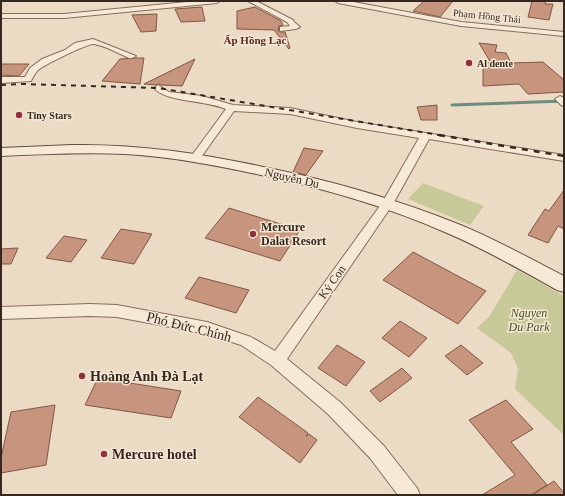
<svg xmlns="http://www.w3.org/2000/svg" width="565" height="496" font-family="Georgia,serif">
<style>
.green{fill:#c8c999}
.lines{fill:none;stroke-linecap:round;stroke-linejoin:round}
.stream{stroke:#6d8c81;stroke-width:3}
.building{fill:#c7947d;stroke:#825643}
.street-casing{stroke:#856d5c;stroke-width:2}
.secondary-casing{stroke:#674f3f;stroke-width:2}
.street{fill:#f6ead7;fill-rule:evenodd}
.secondary{fill:#f6ead7;fill-rule:evenodd}
.rail-far1{stroke:#36281f;stroke-width:2;stroke-dasharray:5 5;stroke-linecap:butt}
.rail{stroke:#36281f;stroke-width:2.5;stroke-dasharray:6 6;stroke-linecap:butt}
.poi-dot{fill:#90303b;stroke:#f3e7d4;stroke-width:1.5}
.labels{text-anchor:middle;dominant-baseline:central;stroke-width:3;stroke-linejoin:round;paint-order:stroke}
.far-street-label{font-size:10px;fill:#36281f;stroke:#f3e7d4}
.far-poi-label{font-size:10px;font-weight:bold;fill:#36281f;stroke:#f3e7d4;text-anchor:start}
.far-neighbourhood-label{font-size:11px;font-weight:bold;fill:#602721;stroke:#f3e7d4}
.street-label{font-size:12px;fill:#36281f;stroke:#f3e7d4}
.poi-label{font-size:12px;font-weight:bold;fill:#36281f;stroke:#f3e7d4;text-anchor:start}
.park-label{font-size:12px;font-style:italic;fill:#4b5127;stroke:#f3e7d4}
.near-street-label{font-size:14px;fill:#36281f;stroke:#f3e7d4}
.near-poi-label{font-size:14px;font-weight:bold;fill:#36281f;stroke:#f3e7d4;text-anchor:start}
</style>
<rect width="100%" height="100%" fill="#ebdbc5"/>
<g class="green">
<path d="M423,183L484,206L470,225L408,199Z"/>
<path d="M517,270L564,296V435L515,389L518,369L511,353L477,328L489,317Z"/>
</g>
<g class="lines">
<path class="stream" d="M452,105L564,101"/>
</g>
<g class="building">
<path d="M424,1H453L440,17L413,11Z"/>
<path d="M532,1H546L545,4H553L549,20L528,17Z"/>
<path d="M202,7L205,21L181,22L175,9Z"/>
<path d="M255,7L281,21L283,25L279,26L278,31L280,32H285L290,48L289,49L274,30L237,29V11Z"/>
<path d="M157,14L156,31L141,32L132,15Z"/>
<path d="M479,43L497,45L495,52L506,53L511,63L543,62L564,80V92L528,94L519,84L483,86V62L491,63Z"/>
<path d="M134,58H144L140,84L102,81L120,59Z"/>
<path d="M195,59L182,86L161,85L158,84L156,85L144,84Z"/>
<path d="M1,64H29L19,76L1,75Z"/>
<path d="M437,105V120H421L417,107Z"/>
<path d="M304,148L323,151L306,175L293,172Z"/>
<path d="M564,190V229L558,226L548,243L528,235L545,209L549,211Z"/>
<path d="M229,208L300,230L280,261L205,238Z"/>
<path d="M121,229L152,234L134,264L101,258Z"/>
<path d="M64,236L87,240L71,262L46,258Z"/>
<path d="M18,248L11,264H1V249Z"/>
<path d="M413,252L486,291L458,324L383,280Z"/>
<path d="M199,277L249,290L236,313L185,298Z"/>
<path d="M400,321L427,338L409,357L382,338Z"/>
<path d="M337,345L365,362L346,386L318,368Z"/>
<path d="M461,345L483,363L467,375L445,356Z"/>
<path d="M402,368L412,378L380,402L370,391Z"/>
<path d="M98,378L181,391L171,418L85,405Z"/>
<path d="M258,397L308,433L306,436L309,434L317,440L300,463L239,417Z"/>
<path d="M506,400L533,429L511,442L547,485L531,495H482L515,475L469,420Z"/>
<path d="M55,405L46,465L1,473V458L11,412Z"/>
<path d="M554,481L564,493V495H532Z"/>
</g>
<g class="lines">
<g class="street-casing">
<g id="street">
<path d="M197,1H220L217,3L64,18H1V14H64Z"/>
<path d="M248,1H256L293,20L294,22L300,27L296,29L280,31V27L290,26L287,22Z"/>
<path d="M335,1H348L461,22L564,32V36L461,26L338,3Z"/>
<path d="M93,39L136,56L132,58H129C118,53 106,46 94,44C88,43 44,65 38,70C35,73 33,77 31,81L1,83V77H25L30,68L42,59L65,50L75,43Z"/>
<path d="M158,85L169,92L202,96L233,105L290,108L357,122L564,155V161L429,139L393,204L287,359L340,402L384,446L417,488L420,495H398L370,458L328,414L271,365L241,345L207,334L117,317L90,316L1,319V307L90,304L117,305L207,322L251,337L275,351L382,203L419,138L357,128L290,114L234,111L199,160L195,161L190,158L226,109C206,100 165,102 154,88Z"/>
<path d="M560,96L564,98V106L561,105L555,99Z"/>
</g>
</g>
<g class="secondary-casing">
<path id="secondary" d="M72,145C142,144 204,154 273,169C336,182 398,200 458,224C495,239 529,258 564,276V292L557,290C521,270 485,249 447,233C382,204 312,185 242,171C203,163 165,156 125,154C84,152 42,154 1,156V148Z"/>
</g>
<use href="#street" class="street"/>
<use href="#secondary" class="secondary"/>
<path class="rail-far1" d="M1,85L23,84L158,88L445,136"/>
<path class="rail" d="M439,135L564,156"/>
</g>
<g class="poi-dot">
<circle cx="469" cy="63" r="4"/>
<circle cx="19" cy="115" r="4"/>
<circle cx="253" cy="234" r="4"/>
<circle cx="82" cy="376" r="4"/>
<circle cx="104" cy="454" r="4"/>
</g>
<g class="labels">
<g class="far-street-label">
<text transform="translate(487 16) rotate(6)">Phạm Hồng Thái</text>
</g>
<g class="far-poi-label">
<text x="477" y="63">Al dente</text>
<text x="27" y="115">Tiny Stars</text>
</g>
<g class="far-neighbourhood-label">
<text x="255" y="40">Ấp Hồng Lạc</text>
</g>
<g class="street-label">
<text transform="translate(292 178) rotate(13)">Nguyễn Du</text>
<text transform="translate(332 282) rotate(-55)">Ký Con</text>
</g>
<g class="poi-label">
<text x="261" y="227">Mercure<tspan x="261" dy="14">Dalat Resort</tspan></text>
</g>
<g class="park-label">
<text x="529" y="313">Nguyen<tspan x="529" dy="14">Du Park</tspan></text>
</g>
<g class="near-street-label">
<text transform="translate(189 327) rotate(14)">Phó Đức Chính</text>
</g>
<g class="near-poi-label">
<text x="90" y="376">Hoàng Anh Đà Lạt</text>
<text x="112" y="454">Mercure hotel</text>
</g>
</g>
<rect width="565" height="496" fill="none" stroke="#36281f" stroke-width="4"/>
</svg>
